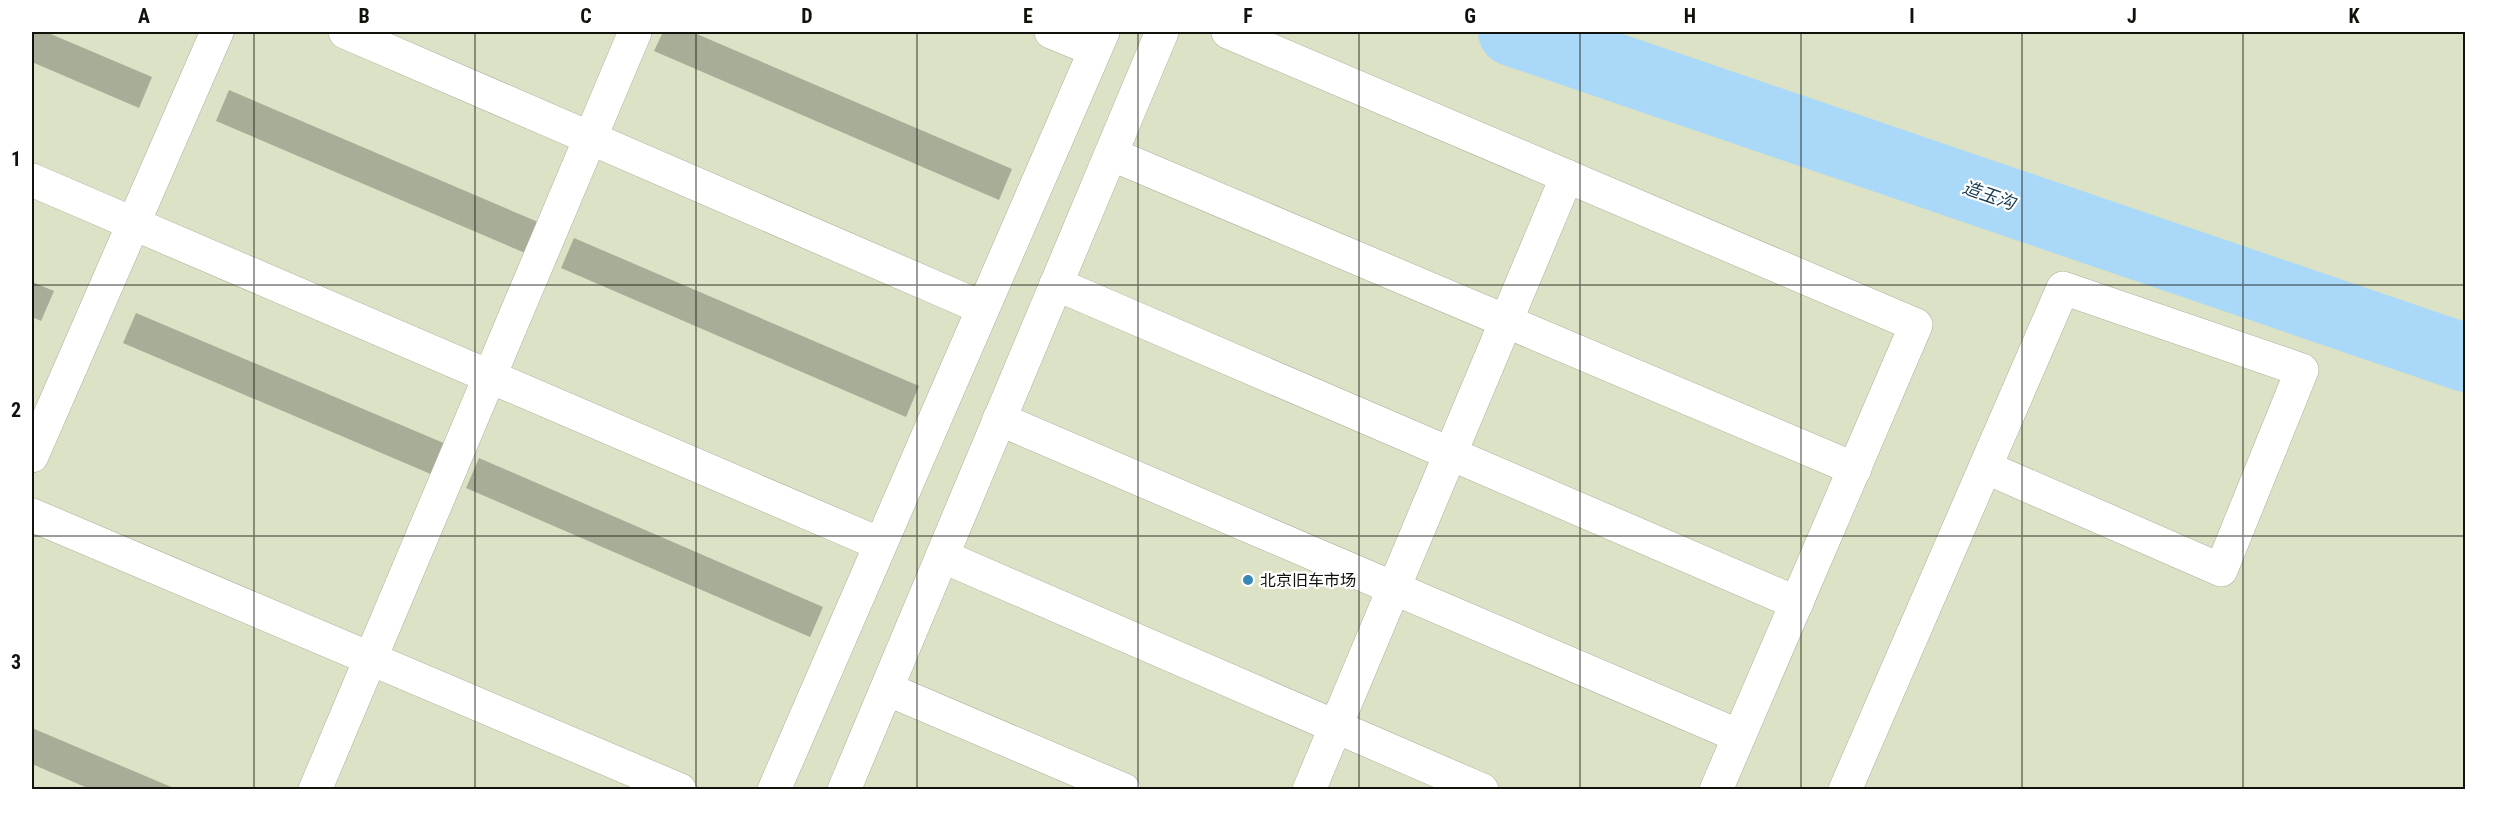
<svg xmlns="http://www.w3.org/2000/svg" width="2497" height="821" font-family="'Roboto Condensed','Noto Sans SC',sans-serif">
<style>
.built{fill:#dbe2c5}
.lines{fill:none;stroke-linecap:round;stroke-linejoin:round}
.river{stroke:#aad8f8;stroke-width:68}
.building{fill:#a8ad98}
.minor-casing{stroke:#abb19b;stroke-width:34}
.minor{stroke:#fff;stroke-width:33}
.grid{fill:none;stroke:#11120b;stroke-width:1.5;stroke-opacity:0.55}
.poi-dot{fill:#3788b9;stroke:#fff;stroke-width:2}
.labels{text-anchor:middle;dominant-baseline:central;stroke-width:4.5;stroke-linejoin:round;paint-order:stroke}
.poi-label{font-size:16px;fill:#11120b;stroke:#fff;text-anchor:start}
.water-label{font-size:18px;font-style:italic;fill:#173a50;stroke:#fff}
.neatline{fill:none;stroke:#11120b;stroke-width:2}
.grid-label{font-size:20px;text-anchor:middle;font-weight:bold;fill:#11120b}
</style>
<rect width="100%" height="100%" fill="#e8edd7"/>
<g class="built">
<path d="M32,32H1487L2465,371V789H32Z"/>
<path d="M1559,32H2465V344Z"/>
</g>
<g class="lines">
<path class="river" d="M1512,32L2466,358"/>
</g>
<g class="building">
<path d="M32,32H46L152,77L139,108L32,62Z"/>
<path d="M663,32H692L1012,169L999,200L654,51Z"/>
<path d="M229,90L538,222L525,253L216,121Z"/>
<path d="M574,238L919,386L906,417L561,268Z"/>
<path d="M32,282L54,291L41,321L32,317Z"/>
<path d="M136,313L446,444L433,475L123,343Z"/>
<path d="M479,458L823,607L810,637L466,488Z"/>
<path d="M32,728L176,789V790H92L32,764Z"/>
</g>
<g class="lines">
<g class="minor-casing">
<g id="minor">
<path d="M345,32L983,308"/>
<path d="M1051,32L1095,50"/>
<path d="M1228,32L1916,325L1716,790"/>
<path d="M1111,154L1855,469"/>
<path d="M32,180L880,544"/>
<path d="M1056,284L1797,603"/>
<path d="M999,419L1739,736"/>
<path d="M32,456L217,32"/>
<path d="M32,515L680,790"/>
<path d="M942,556L1482,790"/>
<path d="M887,689L1124,790"/>
<path d="M315,790L635,32"/>
<path d="M774,790L1103,32"/>
<path d="M844,790L1162,32"/>
<path d="M1309,790L1567,176"/>
<path d="M1845,790L2063,288L2302,370L2221,570L1985,467"/>
</g>
</g>
<use href="#minor" class="minor"/>
</g>
<path class="grid" d="M254,32V790M475,32V790M696,32V790M917,32V790M1138,32V790M1359,32V790M1580,32V790M1801,32V790M2022,32V790M2243,32V790M32,285H2466M32,536H2466"/>
<circle class="poi-dot" cx="1248" cy="580" r="6"/>
<g class="labels">
<g class="poi-label">
<text x="1260" y="580">北京旧车市场</text>
</g>
<g class="water-label">
<text transform="translate(1989 195) rotate(19)">造玉沟</text>
</g>
</g>
<rect width="2497" height="821" fill="none" stroke="#ffffff" stroke-width="66"/>
<rect x="33" y="33" width="2431" height="755" class="neatline"/>
<g class="grid-label">
<text x="144" y="23">A</text>
<text x="364" y="23">B</text>
<text x="586" y="23">C</text>
<text x="807" y="23">D</text>
<text x="1028" y="23">E</text>
<text x="1248" y="23">F</text>
<text x="1470" y="23">G</text>
<text x="1690" y="23">H</text>
<text x="1912" y="23">I</text>
<text x="2132" y="23">J</text>
<text x="2354" y="23">K</text>
<text x="16" y="166">1</text>
<text x="16" y="417">2</text>
<text x="16" y="669">3</text>
</g>
</svg>
